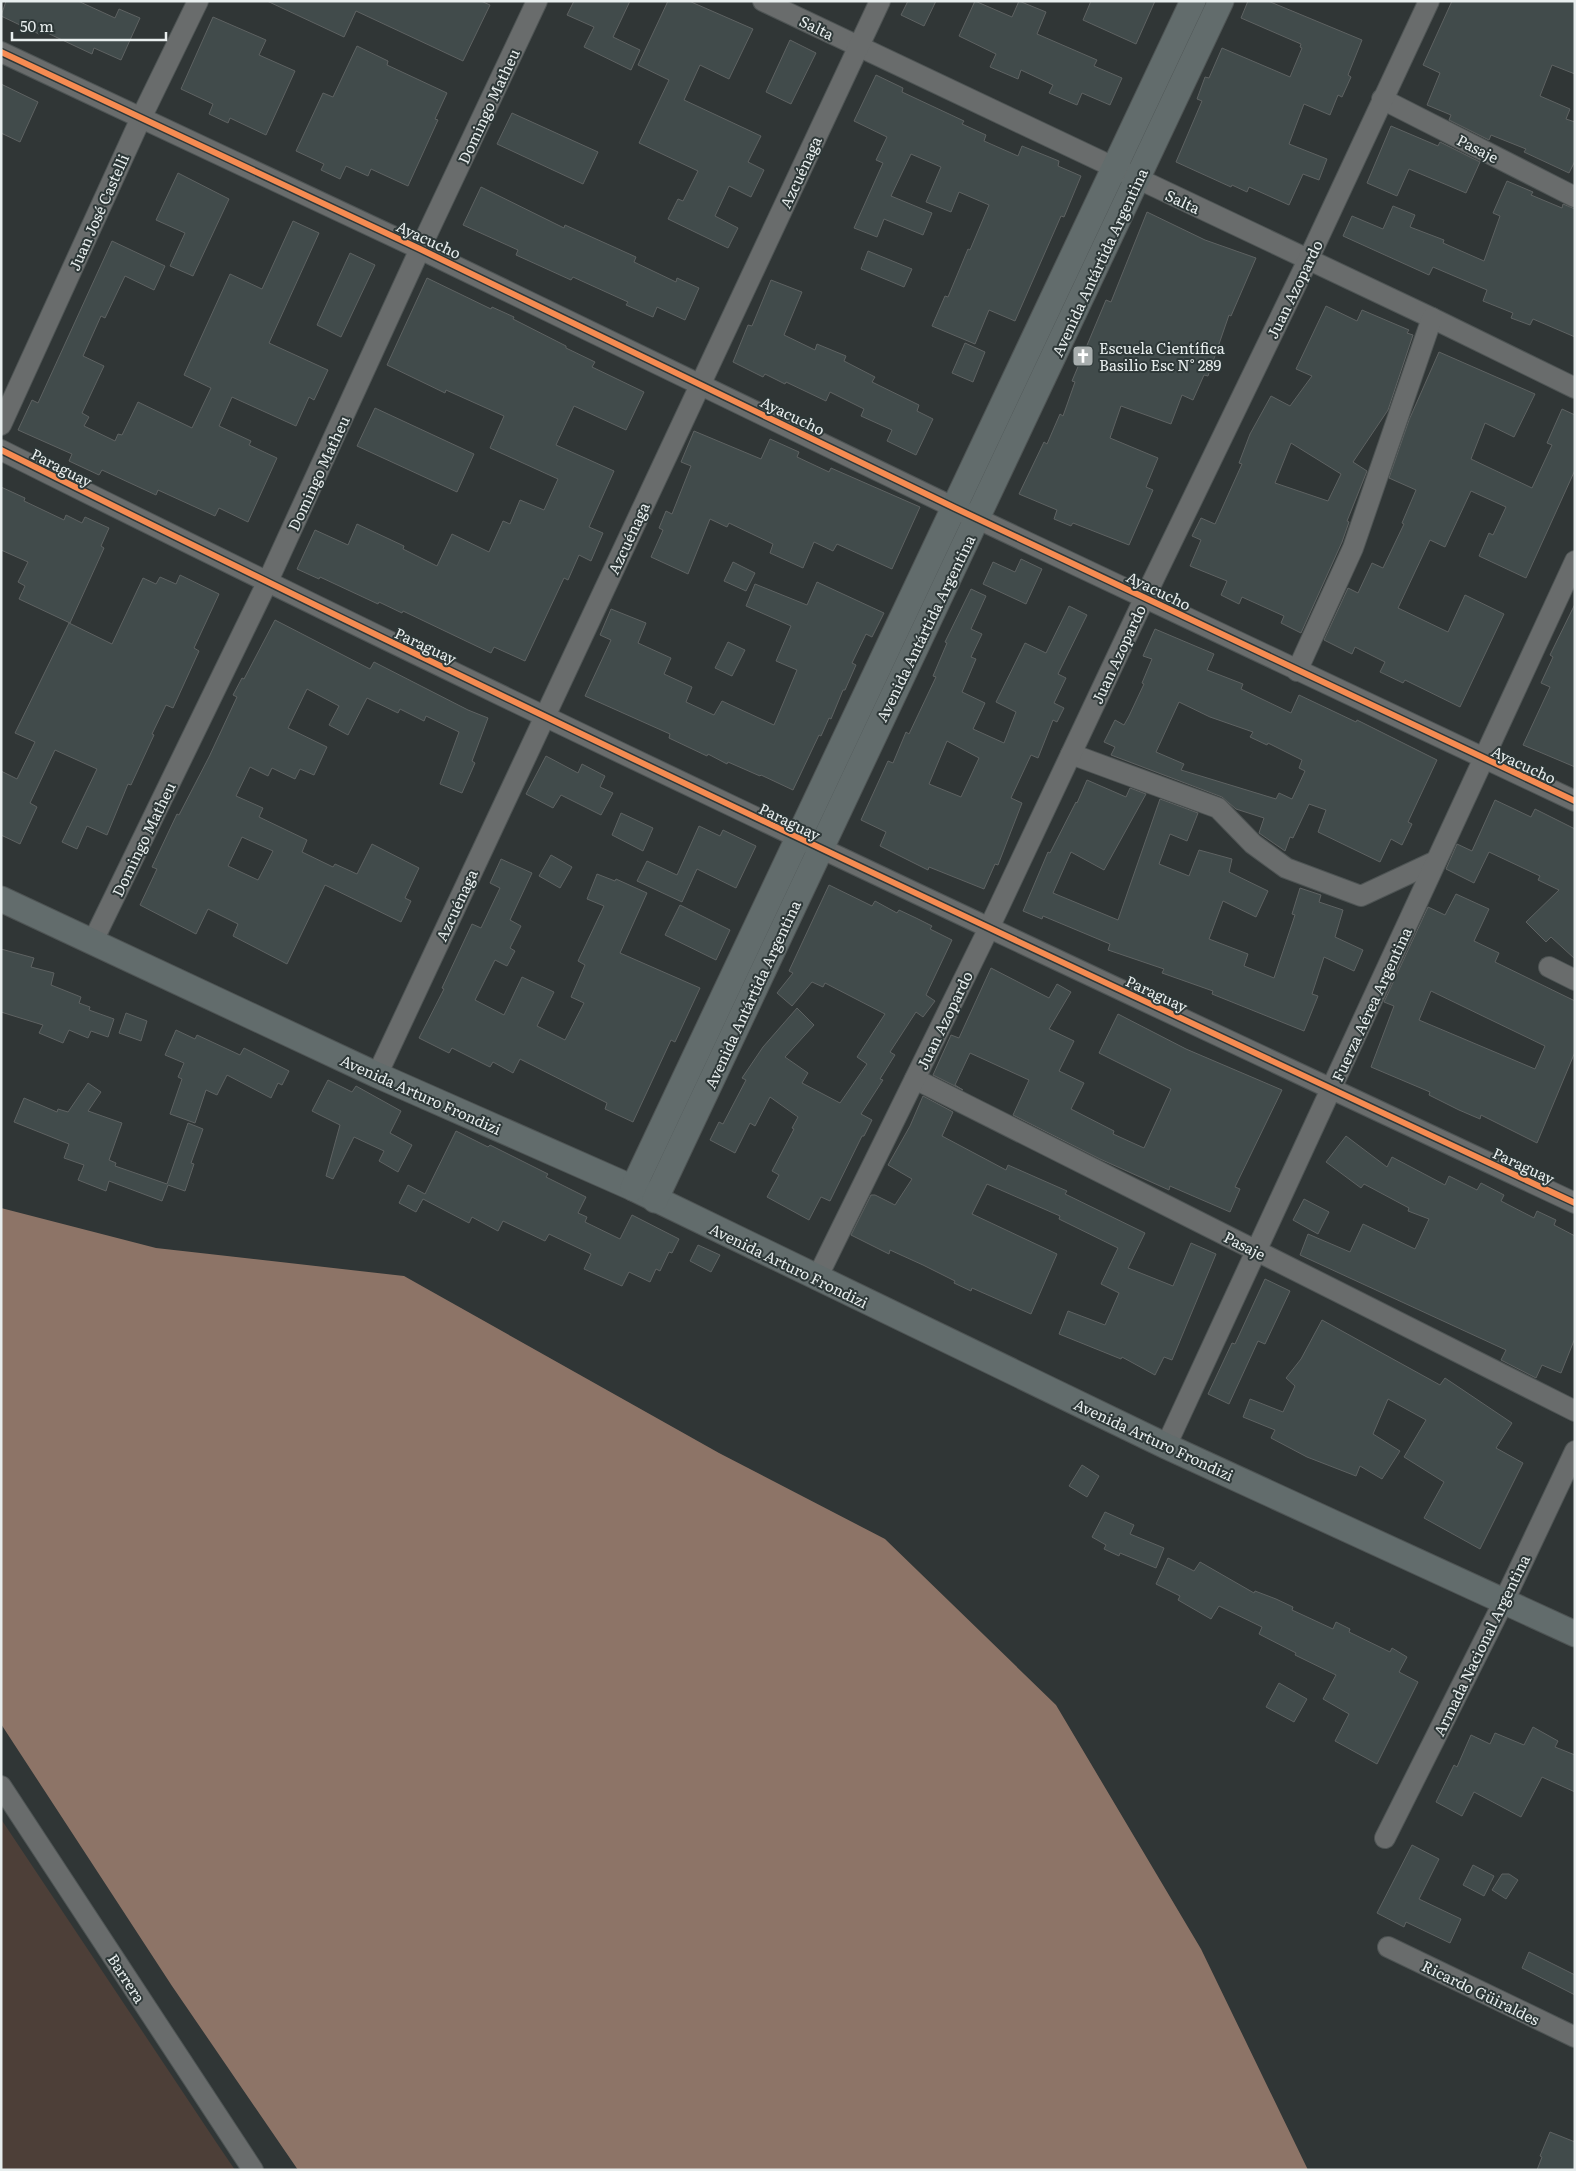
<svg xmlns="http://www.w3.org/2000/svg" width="1576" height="2171" font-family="Literata,serif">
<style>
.green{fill:#4d3f38}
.water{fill:#8d7467}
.building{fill:#414b4b;stroke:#5e6262;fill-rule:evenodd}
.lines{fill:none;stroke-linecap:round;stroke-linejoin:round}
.minor-casing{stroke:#4e5454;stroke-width:22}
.major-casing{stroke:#4e5454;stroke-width:27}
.minor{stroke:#696c6c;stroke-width:20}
.major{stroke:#626c6c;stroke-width:25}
.cycleway-casing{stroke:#2e3838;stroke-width:9}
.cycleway{stroke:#f68b52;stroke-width:6}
.labels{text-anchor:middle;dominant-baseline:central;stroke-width:4;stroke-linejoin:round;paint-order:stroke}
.street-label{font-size:15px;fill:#e8eeee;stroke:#2e3838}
.poi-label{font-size:15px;fill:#e8eeee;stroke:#2e3838;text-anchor:start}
</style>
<rect width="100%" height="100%" fill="#303636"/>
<path class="green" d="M1,1819L216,2142L235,2170H1Z"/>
<path class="water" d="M1,1208L156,1248L404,1276L719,1453L885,1539L1056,1705L1201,1949L1308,2170H298L172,1986L1,1724Z"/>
<g class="building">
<path d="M6,1H78L115,18L119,9L140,18L121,60L94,48L92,54L41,30L39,34L1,16Z"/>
<path d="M267,1H481L490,5L463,61L356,11L344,37Z"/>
<path d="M574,1H630L613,37L640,50L631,70L584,47L594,27L567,15Z"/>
<path d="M668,1H689L753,29L729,79L700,65L684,100L761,136L748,162L764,170L751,197L729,186L715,216L738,228L728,248L668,219L678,199L683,201L698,171L639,143L669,80L638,65Z"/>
<path d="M908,1H936L924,26L901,15Z"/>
<path d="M975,1L1012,17L1019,1L1046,12L1037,34L1097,60L1094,66L1122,78L1110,105L1082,93L1077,105L1049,93L1053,85L1021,70L1018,79L990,67L996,54L959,36Z"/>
<path d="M1091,1H1155L1136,44L1083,20Z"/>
<path d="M1248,1H1268L1362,40L1348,75L1351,77L1342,97L1338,95L1330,115L1304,104L1289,144L1327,159L1319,180L1303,174L1289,205L1249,187L1247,192L1232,185L1231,187L1176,162L1202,101L1197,99L1205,77L1209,78L1222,48L1290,77L1302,48L1300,47L1301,44L1241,18Z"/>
<path d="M1452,1H1575V74L1552,65L1540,96L1570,109L1566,119L1575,122V161L1569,173L1524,152L1526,149L1491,135L1489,140L1449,120L1451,115L1427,105L1440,73L1423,65Z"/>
<path d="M213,17L266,40L259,55L295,71L266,135L230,118L228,123L209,114L213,104L181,89Z"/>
<path d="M790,40L816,53L791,104L766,92Z"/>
<path d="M357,46L388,61L387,65L447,93L435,119L438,120L408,186L371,169L368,176L346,166L340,179L321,170L324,164L296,151L323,93L333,97Z"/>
<path d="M876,75L903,88L902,92L964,121L962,124L986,135L984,141L1018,156L1022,146L1059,161L1058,166L1081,176L1064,217L1061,216L1015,321L989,310L975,344L932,326L945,296L948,297L968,249L970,250L989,205L959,192L951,212L926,202L941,167L911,154L891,196L932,213L923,235L884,219L877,237L854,228L883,163L876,160L887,137L854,121Z"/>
<path d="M1,84L38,102L20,142L1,133Z"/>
<path d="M512,113L598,152L583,184L497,144Z"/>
<path d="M1391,126L1438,146L1440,142L1480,162L1466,193L1409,169L1397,196L1367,183Z"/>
<path d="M178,173L229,199L193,276L170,266L185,233L156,220Z"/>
<path d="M1507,181L1533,192L1531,195L1562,208L1563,204L1575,209V337L1533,319L1530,325L1511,318L1513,313L1483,301L1487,290L1433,267L1429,275L1343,236L1352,216L1383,229L1393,206L1415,215L1410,227L1444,240L1443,243L1484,261L1500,216L1493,213Z"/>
<path d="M481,187L564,228L565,225L636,257L634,262L676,282L677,278L699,288L685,320L657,307L653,317L626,305L628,302L573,277L571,280L516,255L518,250L463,225Z"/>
<path d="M1147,212L1205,240L1256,258L1231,316L1229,315L1208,376L1204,375L1193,400L1182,395L1171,424L1121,406L1110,438L1158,458L1146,487L1153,490L1129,545L1073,523L1071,526L1054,519L1057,510L1019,494L1044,442L1047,444L1060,414L1063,416L1075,382L1072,381L1106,300L1111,302Z"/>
<path d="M293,221L319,233L269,343L328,370L314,400L309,397L296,426L232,397L219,426L251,441L249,445L277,458L248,522L219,508L215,516L158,490L156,495L102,470L99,475L69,461L72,454L18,430L32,400L38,403L112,241L165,266L154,290L125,276L105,318L101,316L83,356L104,366L82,413L89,417L84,426L115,441L118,434L122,435L138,402L192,428L211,388L184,375L230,274L262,289Z"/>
<path d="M868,251L912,269L904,287L861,269Z"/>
<path d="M350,253L375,265L341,337L317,325Z"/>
<path d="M427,278L491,309L492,307L514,317L513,319L566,346V348L595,362L592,367L644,392L626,430L574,406L556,445L614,471L589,527L603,533L591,561L579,555L568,580L564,578L525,661L494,647L491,653L403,611L402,613L379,602L378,604L320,577L319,579L297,569L315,530L348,545L357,524L404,546L403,549L437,566L452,534L489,552L503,521L510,524L520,500L544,510L558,479L490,448L504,416L446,390L445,393L387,365Z"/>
<path d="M771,280L802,292L784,335L815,350L817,344L846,356L844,361L875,377L872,382L919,405L917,411L933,419L916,455L887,441L892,430L861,416L864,409L830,392L826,401L786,382L785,384L765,374L763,377L733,362L748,325L752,326Z"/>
<path d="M1326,306L1357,321L1362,310L1409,330L1407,333L1413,335L1388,410L1353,462L1367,471L1347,521L1349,522L1342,542L1301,633L1281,623L1284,616L1242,597L1239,604L1221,595L1227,581L1190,566L1201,540L1192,536L1201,518L1215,524L1242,464L1239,463L1250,434L1271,396L1290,406L1312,376L1296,369ZM1291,443L1341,474L1328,501L1275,483Z"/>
<path d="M965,343L985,352L973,382L952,373Z"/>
<path d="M1439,352L1535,394L1514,437L1485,423L1471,459L1532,488L1552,445L1547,443L1562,409L1575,415V470L1526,578L1479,556L1489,533L1493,535L1506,507L1471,491L1445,547L1430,540L1398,608L1448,632L1465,595L1504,614L1460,707L1405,680L1403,683L1380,672L1385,662L1355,647L1352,654L1324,640L1348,588L1358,593L1372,563L1383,568L1404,524L1402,523L1416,490L1389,478L1409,420Z"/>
<path d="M375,408L474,454L457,492L357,446Z"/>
<path d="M694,431L761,459L770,439L799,452L797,457L829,472L831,468L920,507L892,569L837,544L833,551L814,542L803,568L770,553L773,544L729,523L727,527L710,519L688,574L651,557L663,530L659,528L666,511L672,514L691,466L681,462Z"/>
<path d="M1,487L25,498L24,501L64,520L66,515L82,523L85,517L109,528L101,546L104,548L100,557L70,623L19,599L25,586L18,582L28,562L1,550Z"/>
<path d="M1021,559L1042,569L1026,604L983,584L993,562L1015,572Z"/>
<path d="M733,562L755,573L746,591L724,581Z"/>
<path d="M180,575L219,594L194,648L199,651L173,708L166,705L152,734L154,735L131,785L128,784L107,835L87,826L77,849L62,842L97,769L55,750L30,803L37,807L20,844L1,835V771L17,779L35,742L15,733L69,623L112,644L143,578L156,584L160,577L176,584Z"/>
<path d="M817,582L884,613L872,637L866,634L852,663L856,665L845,690H843L831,719L829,718L821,736L819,735L793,790L761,775L760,776L728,762L727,764L708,754L707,756L669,738L670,734L585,696L611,640L600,635L611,609L646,623L638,643L671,658L664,674L692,687L686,702L714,715L722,701L774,725L797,670L776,661L791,626L746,606L755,584L807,605Z"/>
<path d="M971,589L986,596L971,629L982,634L971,657L976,659L962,692L985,703L973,729L1004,743L1016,712L996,702L1025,643L1046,653L1069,606L1087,615L1058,674L1066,678L1054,703L1064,708L1057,722L1053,720L1038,758L1031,755L1011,798L1022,803L998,865L995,864L984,889L929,867L928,870L880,846L886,832L861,820L888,761L893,763L906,732L909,734L936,677L933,676L947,643L945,642ZM947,741L979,758L961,797L929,784Z"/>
<path d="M1575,604V767L1523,745L1550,687L1541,683L1553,657L1550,655Z"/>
<path d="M275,620L370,669L374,662L468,710L488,718L472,761L475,763L462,793L440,784L459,732L426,716L424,721L400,709L398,713L367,698L348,735L329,725L339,706L307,689L288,728L327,747L314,775L300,769L295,779L272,768L268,776L250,767L236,796L263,808L259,817L307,840L302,852L333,867L335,864L357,874L372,844L419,868L405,898L411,901L401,922L325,885L287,964L233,936L238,924L208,909L196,934L140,905L157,869L152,867L177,814L179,815L209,757L237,697L233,695L242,678L244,679ZM242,837L273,851L258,880L228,866Z"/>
<path d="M1155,629L1214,654L1207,670L1243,684L1241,689L1291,713L1299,695L1356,722L1357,720L1437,760L1408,822L1412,824L1402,845L1391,839L1380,862L1318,832L1326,810L1309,804L1293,838L1290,837L1285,851L1259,833L1264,818L1236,809L1222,797L1111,755L1115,747L1104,742L1115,720L1124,725L1129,716L1144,684L1142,683L1152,659L1143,656ZM1179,702L1210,717L1253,732L1250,737L1267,745L1268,743L1302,760L1299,768L1305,771L1292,799L1279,793L1276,799L1181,770L1184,764L1156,752Z"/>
<path d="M728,642L745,650L732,676L715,668Z"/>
<path d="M546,756L578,773L582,764L605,776L600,787L613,793L601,815L561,795L553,808L526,794Z"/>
<path d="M1087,780L1126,797L1130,788L1146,794L1104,870L1071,852L1053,893L1118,920L1160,799L1198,813L1187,841L1170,834L1159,864L1189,876L1199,850L1232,859L1229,872L1268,891L1256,917L1223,901L1209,939L1248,954L1244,966L1274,978L1295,915L1292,914L1300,888L1321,895L1319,902L1343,910L1335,937L1363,950L1354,971L1324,957L1312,994L1318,996L1304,1031L1212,994L1213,991L1162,973L1164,969L1108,950L1110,944L1043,916L1042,919L1023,911L1048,852L1050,853L1076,802L1077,803Z"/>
<path d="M1495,800L1531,817L1535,809L1575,829V959L1551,937L1546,942L1526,922L1559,890L1538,880L1540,876L1489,852L1474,883L1446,869L1457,844L1472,851Z"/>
<path d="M621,813L653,828L643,851L612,835Z"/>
<path d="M699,826L720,836L723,830L756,846L736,888L697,869L682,902L637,881L647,861L677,875Z"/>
<path d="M551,855L572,867L560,888L539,876Z"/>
<path d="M501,859L532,873L510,920L521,926L510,948L515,951L507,966L495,960L475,1000L504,1015L522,977L554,992L537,1026L565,1040L584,1003L571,997L585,965L578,961L604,906L587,899L597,874L615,881L616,879L647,893L620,953L700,988L675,1042L671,1040L633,1122L605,1109L607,1103L520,1059L513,1073L493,1062L490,1067L452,1048L449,1053L419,1038L444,989L442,988L472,924L481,928L500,888L490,883Z"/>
<path d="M829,885L872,906L875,901L897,913L899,910L916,918L932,926L930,929L952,940L926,995L935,1001L923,1017L916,1012L890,1052L895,1055L880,1079L883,1080L861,1114L872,1120L864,1136H862L830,1201L821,1197L809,1220L767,1197L779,1175L772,1171L794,1129L792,1128L798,1117L770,1097L755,1126L750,1123L735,1153L710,1140L719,1122L723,1124L746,1080L742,1078L763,1047L797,1008L814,1025L785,1057L808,1073L802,1083L840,1103L867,1064L857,1057L885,1014L825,983L823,987L812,982L792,1006L777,993L793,973L789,971Z"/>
<path d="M1456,894L1489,909L1474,941L1499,953L1495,962L1575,1001V1052L1537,1143L1481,1115L1480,1119L1459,1110L1429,1095L1430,1092L1371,1067L1394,1006L1384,1002L1428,907L1445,915ZM1431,991L1545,1046L1535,1069L1419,1020Z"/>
<path d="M680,905L730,930L716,960L665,935Z"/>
<path d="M1,949L34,958L31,967L54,973L51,985L81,997L79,1003L90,1007L89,1010L114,1019L108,1037L91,1031L88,1038L69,1030L63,1043L39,1033L43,1025L1,1012Z"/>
<path d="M991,968L1049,998L1057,984L1071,992L1049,1029L1074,1041L1059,1071L1084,1083L1071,1109L1114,1131L1113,1134L1144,1148L1171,1089L1099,1053L1118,1014L1186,1049L1282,1090L1235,1187L1240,1189L1230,1212L1170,1186L1169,1190L1100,1159L1013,1115L1029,1080L970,1053L955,1085L963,1090L933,1075L951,1035L959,1038Z"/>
<path d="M126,1013L147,1021L141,1041L119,1033Z"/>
<path d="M176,1030L195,1039L197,1035L240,1055L244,1048L289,1071L282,1085L278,1083L271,1098L227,1075L217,1095L206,1090L195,1123L170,1114L182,1079L178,1077L184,1063L165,1055Z"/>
<path d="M328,1080L352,1092L356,1086L401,1111L390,1133L412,1145L398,1172L379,1161L384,1151L354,1137L333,1179L326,1176L340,1125L312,1111Z"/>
<path d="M88,1083L101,1092L88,1111L122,1123L109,1160L116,1163L115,1166L167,1184L188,1123L203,1129L191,1163L194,1164L185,1191L168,1185L162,1201L109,1181L106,1191L78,1180L84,1165L64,1158L69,1144L14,1122L24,1098L57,1112L58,1109L68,1112Z"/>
<path d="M923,1096L953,1112L942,1136L1006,1170L1008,1165L1067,1191L1065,1194L1145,1233L1128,1268L1173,1286L1191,1243L1216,1254L1172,1360L1164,1357L1155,1375L1122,1357L1121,1359L1059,1334L1068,1311L1105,1325L1119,1293L1101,1284L1118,1248L1059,1219L1060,1216L987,1184L972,1214L1057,1254L1031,1314L972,1288L971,1291L954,1283L955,1281L923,1265L890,1250L889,1254L851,1235L871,1195H875L895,1205L912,1179L888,1165L910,1126Z"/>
<path d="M456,1131L488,1147L490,1145L548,1174L546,1177L586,1197L578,1213L587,1217L585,1222L620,1239L632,1215L679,1239L672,1253L669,1252L660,1271L656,1269L650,1282L629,1272L622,1286L584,1269L591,1254L549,1234L545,1241L503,1221L498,1231L472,1217L469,1223L423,1199L416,1212L399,1203L408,1185L425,1194Z"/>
<path d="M1346,1136L1387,1167L1392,1157L1445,1185L1449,1176L1477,1190L1481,1183L1504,1195L1501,1201L1534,1218L1537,1211L1556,1220L1554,1225L1575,1236V1338L1561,1373L1542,1365L1536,1378L1501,1360L1506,1350L1300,1255L1308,1234L1350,1252L1363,1224L1415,1249L1429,1219L1408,1211L1409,1208L1364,1184L1361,1188L1326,1162Z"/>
<path d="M1304,1199L1329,1212L1318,1234L1293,1220Z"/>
<path d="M698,1245L720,1255L711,1272L690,1261Z"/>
<path d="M1265,1279L1290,1291L1265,1344L1258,1341L1229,1404L1208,1394L1232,1343L1235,1344Z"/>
<path d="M1322,1320L1440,1385L1445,1378L1512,1423L1496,1448L1523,1463L1480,1549L1424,1518L1444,1482L1404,1457L1426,1420L1388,1399L1373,1434L1400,1451L1382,1479L1360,1466L1356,1476L1307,1457L1271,1438L1275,1430L1243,1417L1250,1399L1283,1412L1295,1386L1286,1378L1301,1359Z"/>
<path d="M1082,1465L1099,1476L1087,1497L1069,1486Z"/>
<path d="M1105,1512L1134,1525L1130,1534L1164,1548L1156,1568L1120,1553L1119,1556L1104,1549L1106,1545L1092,1537Z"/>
<path d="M1168,1558L1194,1571L1200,1562L1254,1593L1255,1591L1276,1599L1293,1607L1292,1610L1333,1629L1336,1622L1350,1629L1349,1632L1390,1652L1392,1648L1407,1657L1399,1672L1418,1682L1377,1764L1335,1741L1349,1714L1323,1699L1336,1675L1295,1655L1296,1653L1259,1634L1262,1627L1219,1606L1211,1619L1178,1600L1180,1596L1156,1584Z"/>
<path d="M1279,1683L1307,1699L1294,1722L1266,1707Z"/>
<path d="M1533,1727L1558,1741L1555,1747L1575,1755V1792L1542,1777L1521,1817L1474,1792L1462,1816L1436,1802L1454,1765L1457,1767L1471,1735L1490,1744L1495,1733L1524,1745Z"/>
<path d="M1412,1845L1439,1859L1419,1899L1461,1919L1450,1943L1406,1922L1404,1927L1377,1913Z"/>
<path d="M1473,1865L1494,1876L1484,1896L1463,1885Z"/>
<path d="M1502,1874H1509L1518,1880L1506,1899L1492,1890Z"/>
<path d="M1529,1952L1575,1975V1995L1522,1968Z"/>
<path d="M1550,2132L1575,2142V2170H1537L1542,2157L1540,2156Z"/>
</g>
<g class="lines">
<g class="minor-casing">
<g id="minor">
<path d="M763,1L1432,318L1575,388"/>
<path d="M1,52L420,249L955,508L1575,801"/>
<path d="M1382,99L1575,197"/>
<path d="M1,425L141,118L198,1"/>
<path d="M1,450C521,710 1048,956 1575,1203"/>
<path d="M1297,671L1353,548L1432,318"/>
<path d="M1071,754L1218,808L1253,844L1286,868L1361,896L1436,861"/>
<path d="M92,943L267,583L420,249L537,1"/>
<path d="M1549,967L1575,980"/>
<path d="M377,1075L880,1"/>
<path d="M915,1079L1575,1411"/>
<path d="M817,1278L989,928L1145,597L1308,260L1429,1"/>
<path d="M1166,1446L1575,561"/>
<path d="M1,1786L253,2170"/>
<path d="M1385,1838L1504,1601L1575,1451"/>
<path d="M1388,1947L1575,2037"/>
</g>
</g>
<g class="major-casing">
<g id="major">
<path d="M1,899L377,1075L633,1188L1166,1446L1575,1634"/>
<path d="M633,1188L1193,1"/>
<path d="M655,1200L1221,1"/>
</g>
</g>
<use href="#minor" class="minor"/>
<use href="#major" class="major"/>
<g class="cycleway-casing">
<g id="cycleway">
<path d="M1,52L420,249L955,508L1575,801"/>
<path d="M1,450C521,710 1048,956 1575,1203"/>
</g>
</g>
<use href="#cycleway" class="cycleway"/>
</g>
<defs>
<g id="church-square" transform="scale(1.125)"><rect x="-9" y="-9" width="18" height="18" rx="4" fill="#a8aeae" stroke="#2e3838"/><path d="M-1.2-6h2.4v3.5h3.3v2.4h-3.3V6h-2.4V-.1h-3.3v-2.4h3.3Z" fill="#fff"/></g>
</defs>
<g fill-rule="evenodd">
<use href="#church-square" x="1083" y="356"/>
</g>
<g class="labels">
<g class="street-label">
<text transform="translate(817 27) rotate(26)">Salta</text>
<text transform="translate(488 106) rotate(-65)">Domingo Matheu</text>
<text transform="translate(1478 148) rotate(27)">Pasaje</text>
<text transform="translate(800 172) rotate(-65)">Azcuénaga</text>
<text transform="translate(1183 201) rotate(25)">Salta</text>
<text transform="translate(98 212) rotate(-66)">Juan José Castelli</text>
<text transform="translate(429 239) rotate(25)">Ayacucho</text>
<text transform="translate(1099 262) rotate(-65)">Avenida Antártida Argentina</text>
<text transform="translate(1294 289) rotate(-64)">Juan Azopardo</text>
<text transform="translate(793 415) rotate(26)">Ayacucho</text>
<text transform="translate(62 467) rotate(27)">Paraguay</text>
<text transform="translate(318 473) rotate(-65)">Domingo Matheu</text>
<text transform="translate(628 538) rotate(-65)">Azcuénaga</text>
<text transform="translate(1159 590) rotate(26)">Ayacucho</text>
<text transform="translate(925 628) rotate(-64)">Avenida Antártida Argentina</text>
<text transform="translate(426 645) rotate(25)">Paraguay</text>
<text transform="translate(1118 654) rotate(-65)">Juan Azopardo</text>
<text transform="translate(1524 764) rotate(25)">Ayacucho</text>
<text transform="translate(790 821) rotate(26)">Paraguay</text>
<text transform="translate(143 839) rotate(-64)">Domingo Matheu</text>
<text transform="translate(456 905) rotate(-65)">Azcuénaga</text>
<text transform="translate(1157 993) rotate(25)">Paraguay</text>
<text transform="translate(752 994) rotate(-65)">Avenida Antártida Argentina</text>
<text transform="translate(1371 1004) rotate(-65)">Fuerza Aérea Argentina</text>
<text transform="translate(944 1020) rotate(-64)">Juan Azopardo</text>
<text transform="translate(421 1094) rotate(24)">Avenida Arturo Frondizi</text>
<text transform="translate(1524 1165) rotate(25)">Paraguay</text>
<text transform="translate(1245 1245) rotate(27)">Pasaje</text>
<text transform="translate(789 1265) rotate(26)">Avenida Arturo Frondizi</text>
<text transform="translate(1154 1439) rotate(25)">Avenida Arturo Frondizi</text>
<text transform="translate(1481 1645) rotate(-64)">Armada Nacional Argentina</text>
<text transform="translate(127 1978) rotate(57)">Barrera</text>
<text transform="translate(1481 1992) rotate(26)">Ricardo Güiraldes</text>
</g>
<g class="poi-label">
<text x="1099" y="347">Escuela Científica<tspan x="1099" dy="17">Basilio Esc N° 289</tspan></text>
</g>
</g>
<rect width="1576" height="2171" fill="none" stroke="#e8eeee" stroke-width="5"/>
<path d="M12 32v8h154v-8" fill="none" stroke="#e8eeee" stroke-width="2.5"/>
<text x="20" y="32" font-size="15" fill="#e8eeee" stroke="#2e3838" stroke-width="4" paint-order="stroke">50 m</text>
</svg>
